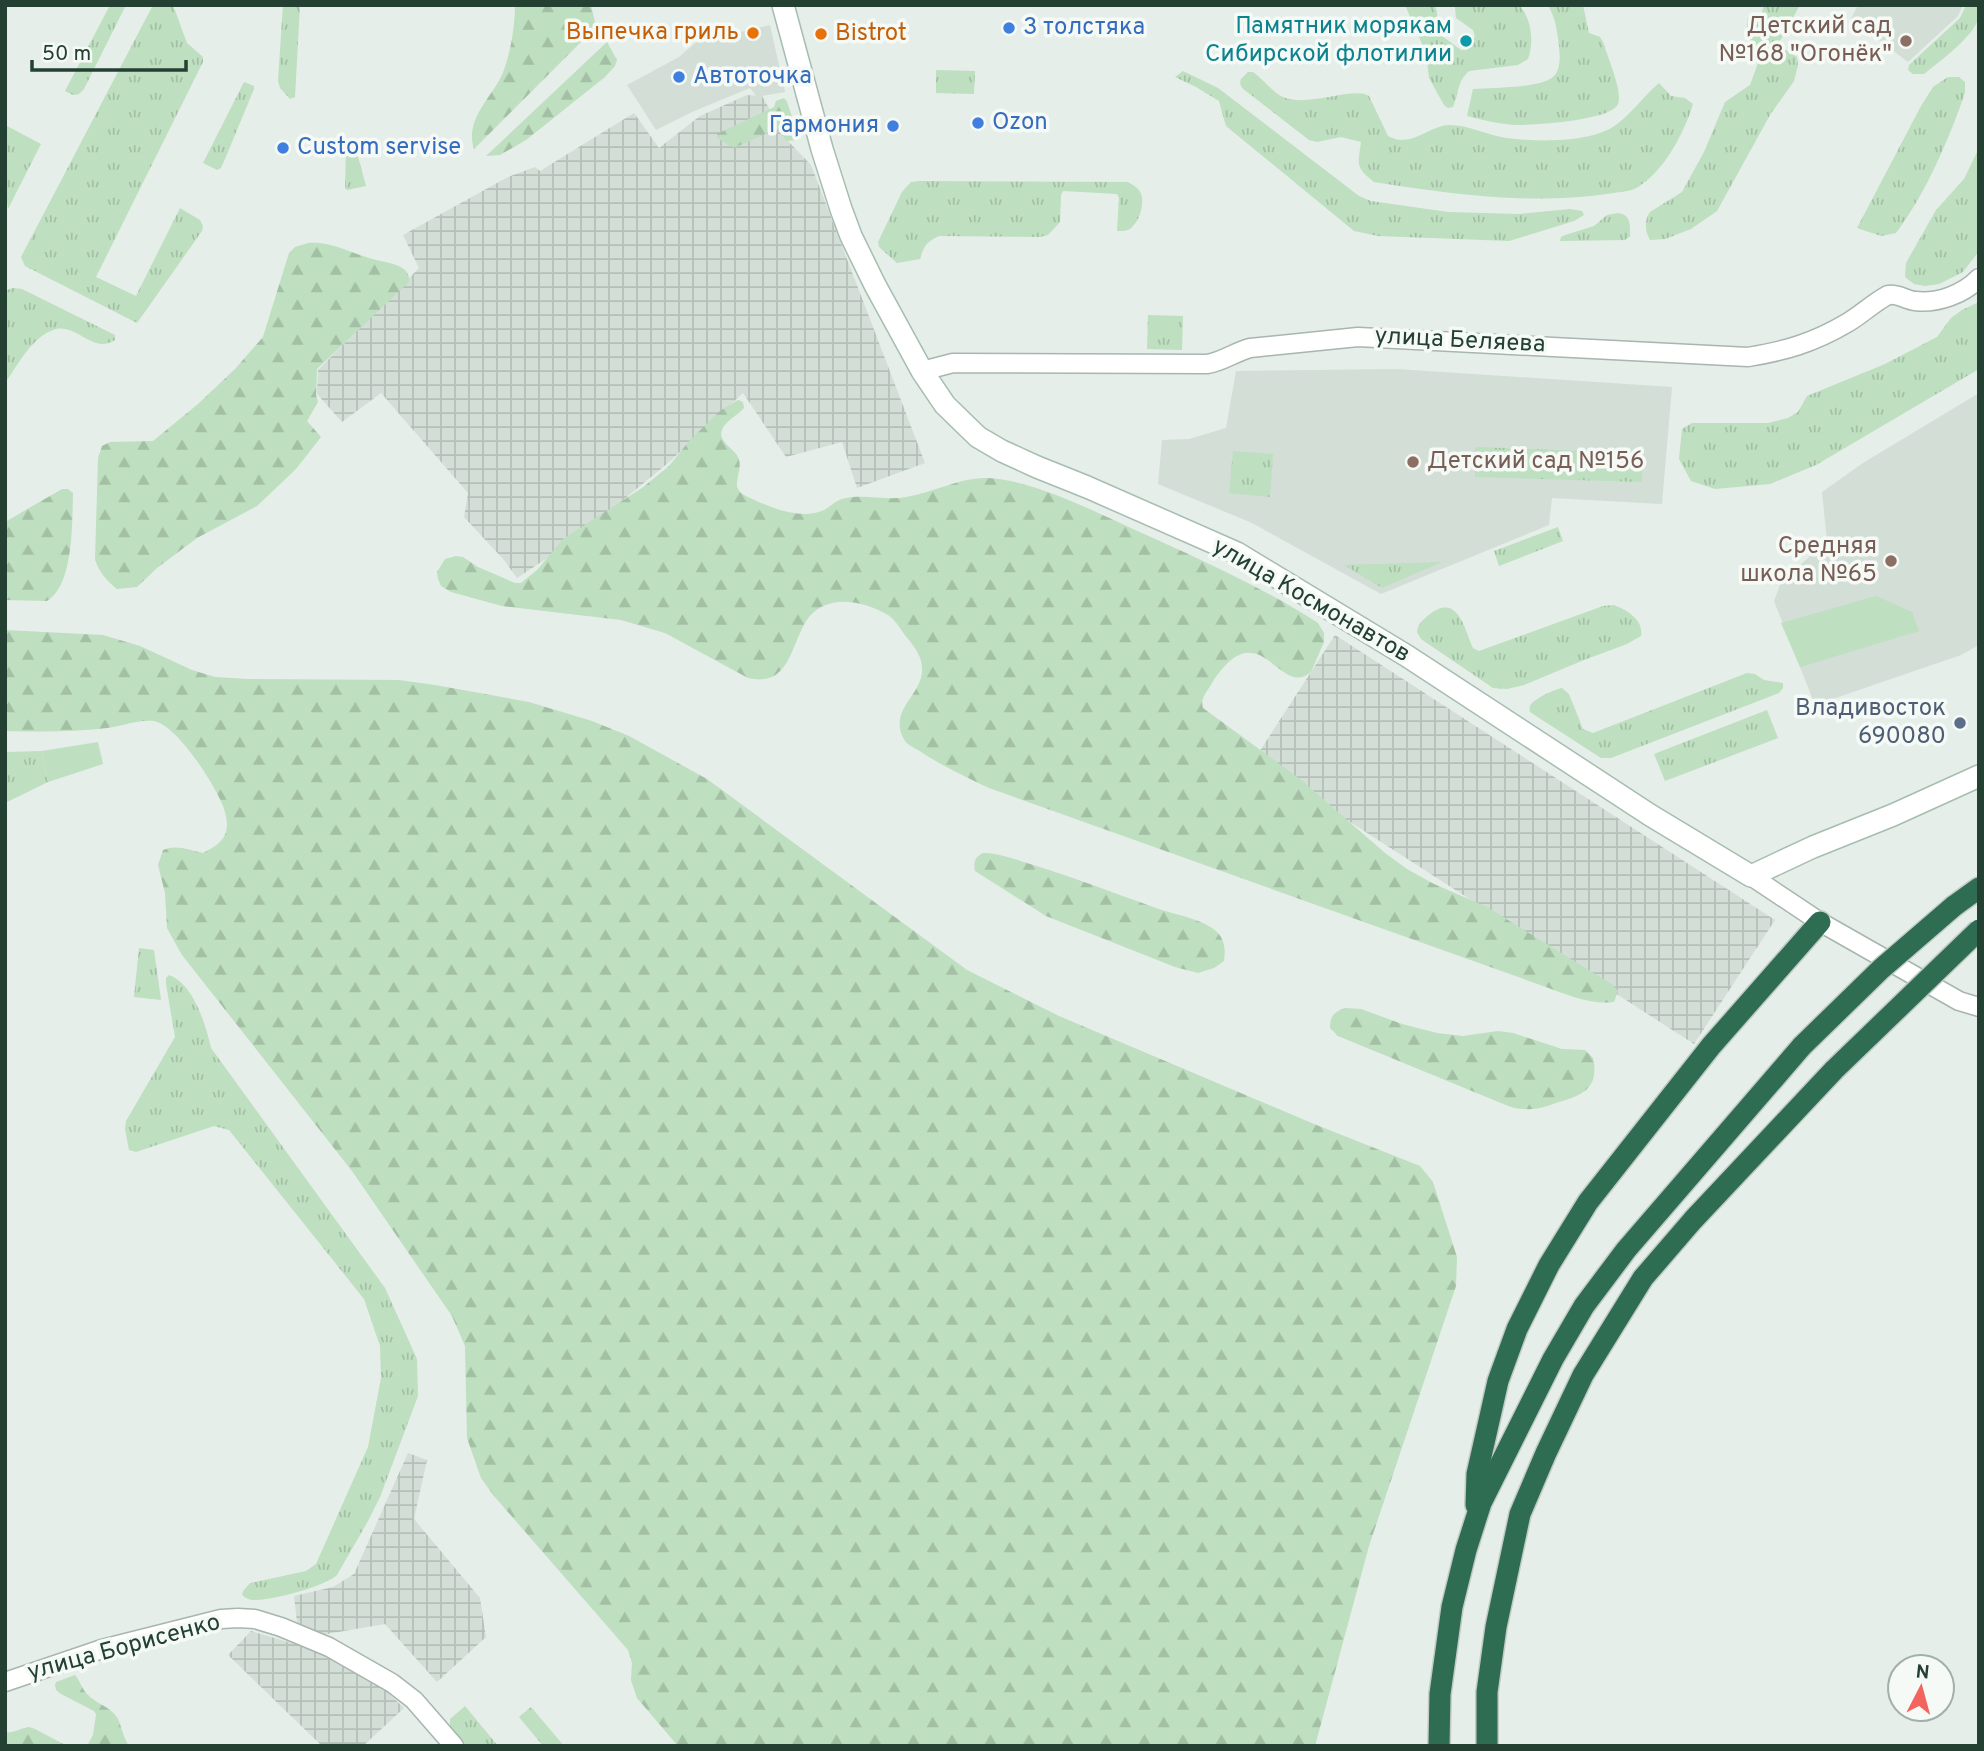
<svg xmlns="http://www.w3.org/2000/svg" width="1984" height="1751" font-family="Overpass,sans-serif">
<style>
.built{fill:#d3ded7}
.industrial{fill:url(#industrial-grid)}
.grass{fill:url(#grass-tufts)}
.forest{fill:url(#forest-firs)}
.pitch{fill:#bedfc0}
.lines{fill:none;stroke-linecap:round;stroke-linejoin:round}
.street-casing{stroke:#a7b6ae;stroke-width:21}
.secondary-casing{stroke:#a6bdb0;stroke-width:24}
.highway-casing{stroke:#c1cac6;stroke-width:24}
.street{stroke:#fff;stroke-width:18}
.secondary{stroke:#fff;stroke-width:21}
.highway{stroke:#2f6d53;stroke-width:21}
.highway-bridge-casing{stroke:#c1cac6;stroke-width:24;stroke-linecap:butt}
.highway-bridge{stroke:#2f6d53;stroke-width:21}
.shop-dot{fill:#3f7fe0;stroke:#f6faf7;stroke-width:2.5}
.food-dot{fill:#e8710a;stroke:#f6faf7;stroke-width:2.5}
.culture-dot{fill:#0f9aa8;stroke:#f6faf7;stroke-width:2.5}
.education-dot{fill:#8d6e63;stroke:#f6faf7;stroke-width:2.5}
.service-dot{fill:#5c6f8a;stroke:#f6faf7;stroke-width:2.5}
.labels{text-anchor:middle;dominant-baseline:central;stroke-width:7;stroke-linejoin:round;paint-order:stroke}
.culture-label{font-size:24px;fill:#0d838f;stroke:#f6faf7;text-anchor:end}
.education-label{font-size:24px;fill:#785e54;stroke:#f6faf7;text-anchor:end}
.shop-label{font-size:24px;fill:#366cbe;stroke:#f6faf7;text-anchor:start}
.food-label{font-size:24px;fill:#c56008;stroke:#f6faf7;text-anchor:end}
.street-label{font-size:24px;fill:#234033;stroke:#f6faf7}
.service-label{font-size:24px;fill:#4e5e75;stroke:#f6faf7;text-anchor:end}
</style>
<defs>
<pattern id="industrial-grid" width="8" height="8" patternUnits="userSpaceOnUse" patternTransform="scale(1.75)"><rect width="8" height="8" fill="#d3ded7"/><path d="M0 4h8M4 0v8" fill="none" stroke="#b5c0b9"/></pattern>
<pattern id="grass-tufts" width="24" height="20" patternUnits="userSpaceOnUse" patternTransform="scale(1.75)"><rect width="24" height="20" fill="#bedfc0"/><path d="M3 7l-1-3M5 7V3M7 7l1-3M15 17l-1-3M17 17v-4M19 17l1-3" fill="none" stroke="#a3c0a5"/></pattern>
<pattern id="forest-firs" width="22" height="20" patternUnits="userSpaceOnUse" patternTransform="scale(1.75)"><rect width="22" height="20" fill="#bedfc0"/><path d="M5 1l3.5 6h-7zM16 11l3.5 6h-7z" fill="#a3c0a5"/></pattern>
</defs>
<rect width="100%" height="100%" fill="#e5eee8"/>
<g class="built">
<path d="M1858,5H1963L1958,16L1908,62L1851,19Z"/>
<path d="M770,25L785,92L757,97L750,88L692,112L656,130L627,85L679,57L695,43L733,28L736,33Z"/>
<path d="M1397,369L1672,387L1662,504L1552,498L1549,525L1381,594L1252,523L1158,484L1162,440L1189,439L1226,428L1236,371Z"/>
<path d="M1979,393V645L1961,655L1815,705L1774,601L1781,582L1827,541L1822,492L1863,463Z"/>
</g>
<g class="industrial">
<path d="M747,95L762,96L787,140L811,165L925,463L857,488L842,442L786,457L743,393L668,463L576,539L517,578L504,560L464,517L468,493L381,393L342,422L317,394L318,370L419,268L403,235L508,177L535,167L540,171L634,113L659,148L700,116Z"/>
<path d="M1335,635L1775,920L1694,1044L1254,760Z"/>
<path d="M408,1453L427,1460L414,1519L480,1598L486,1637L437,1682L385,1624L321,1635L297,1622L294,1596L333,1587L354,1574Z"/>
<path d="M251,1631L326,1653L385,1690L404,1708L363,1746H322L228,1655Z"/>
</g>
<g class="grass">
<path d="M110,5H126L84,89L79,94L73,95L65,91Z"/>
<path d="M153,5H173L187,43L203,57V62L96,277L136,296L180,208L200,220L203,226L202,231L137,323L25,266L21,257Z"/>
<path d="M283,5H300L295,97L290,99L280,88L278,81Z"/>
<path d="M1405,5H1435L1442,36L1461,50H1467L1475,36L1473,30L1456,18L1455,7L1460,5H1519C1532,19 1534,42 1528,59L1518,65L1469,71C1457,81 1459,94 1453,107L1448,108L1444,105L1429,78L1426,53Z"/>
<path d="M1548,5H1583L1589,33L1600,37L1603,42C1607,56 1623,91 1618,104C1611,121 1532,125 1515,125C1499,124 1483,120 1467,116L1473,89C1491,88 1541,88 1553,77C1561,70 1560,56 1559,46C1557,30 1556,20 1548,5Z"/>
<path d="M1764,5H1800L1780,41L1781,47L1797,57L1798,65L1794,81L1770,115L1717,211L1691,229L1665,239L1650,240C1645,231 1644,220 1650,212L1682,192L1704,152L1725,102L1750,85L1762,52C1746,36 1745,42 1748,17L1761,15Z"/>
<path d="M1966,5H1979C1979,11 1980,17 1977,22C1969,40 1939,62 1924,74H1913L1908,70L1909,65L1960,18Z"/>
<path d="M936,70L975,71L974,94L936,93Z"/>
<path d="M1183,71L1218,88L1359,196L1371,201L1448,212L1519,214L1570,209L1582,211L1584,215L1574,221L1509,241L1378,236L1354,231L1226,126L1219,101L1196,87L1175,77Z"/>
<path d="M1248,72H1253C1263,79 1272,92 1283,97C1308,108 1353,86 1369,96L1388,136C1410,149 1428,126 1449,125C1468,125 1487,135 1506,138C1536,142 1592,143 1616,125C1632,113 1644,96 1659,83L1671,96L1685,98L1693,104C1684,133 1665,170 1638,187C1630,192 1617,192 1607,194C1530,205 1450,194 1374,182C1355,167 1358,165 1361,142L1341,137L1317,142L1309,140L1242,88L1240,83L1241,79Z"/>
<path d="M1948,77H1959L1965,82V93C1948,141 1927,191 1896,233L1881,236L1857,228L1921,106L1933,87Z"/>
<path d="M244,82L254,86V89L225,159L221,168L217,170L203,163Z"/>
<path d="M7,126L41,144L8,209L5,187V129Z"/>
<path d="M350,141L355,146L366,186L347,190L345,188L346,149L347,142Z"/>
<path d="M1979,148V251L1963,272L1939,284L1925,286L1914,284L1905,277L1906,263L1936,210L1964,179Z"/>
<path d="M919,181L1128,182C1133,185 1139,188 1141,194C1145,204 1139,224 1128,230C1126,231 1120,231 1117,231L1119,198L1117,194L1063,191L1061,195L1060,222L1048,235L1040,237L939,236C926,242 924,246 920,259L897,263L879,247L878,242L902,192L911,182Z"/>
<path d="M1618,213C1631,215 1630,224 1630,236L1625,240L1560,241L1561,237L1565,235L1594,226L1607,215Z"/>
<path d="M12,288L22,289L115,335V340C92,355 76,321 53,330C31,338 18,365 5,383V291Z"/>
<path d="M1979,302V369L1816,465L1770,484L1715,489L1691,481L1679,459L1682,429L1692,423H1768L1788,418L1798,412L1807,396L1885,364L1937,337L1951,318L1962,310Z"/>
<path d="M1148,315L1183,316L1182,350L1147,349Z"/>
<path d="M1475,447L1643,453L1642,482L1475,477Z"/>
<path d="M1233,451L1273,454L1270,497L1229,493Z"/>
<path d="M1558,527L1563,541L1499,566L1494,551Z"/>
<path d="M1442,562L1382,588L1344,565Z"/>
<path d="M1614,605C1627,610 1644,620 1641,636L1627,644L1584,660L1524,685L1507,689L1493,688L1421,639L1417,632C1418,623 1424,619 1430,614C1458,593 1464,628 1473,648L1479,651L1603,606Z"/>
<path d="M1747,673L1755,674L1764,680L1783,683V688L1779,693L1611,758H1601L1530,712C1530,710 1529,707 1530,706C1533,699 1555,689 1562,688L1569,694L1583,729L1593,733Z"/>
<path d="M1767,710L1778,738L1665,781L1654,754Z"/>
<path d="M42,751L48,782L5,803V752Z"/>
<path d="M139,948L154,950L161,1000L134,997Z"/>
<path d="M169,975C194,984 206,1026 211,1048L385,1288L417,1359L418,1396L380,1497L368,1521L337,1575C324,1587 270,1601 252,1600C247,1599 246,1598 242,1595L243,1591L250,1583L306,1571L316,1564L363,1458L368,1447L381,1378L380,1346L364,1299L229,1130L214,1126L136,1152L129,1150L125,1129L126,1121L175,1037L166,984V978Z"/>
<path d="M465,1706L498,1746H465L450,1727V1719Z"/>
<path d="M531,1707L564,1746H543L519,1717Z"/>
</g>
<g class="forest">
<path d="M515,5H591L596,27L474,149C464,117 494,97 504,70C511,50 515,26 515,5Z"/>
<path d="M607,42L617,60L615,66L605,77L526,140L500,155L486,156Z"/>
<path d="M784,98L787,102L799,137L798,140L787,141L777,129L736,147L730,146L717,138V134L774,107L776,101Z"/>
<path d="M308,243C330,241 348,252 369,258C380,262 397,262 406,271C409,275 409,277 409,282L317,369L316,395L318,402L307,421L321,437L296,469L257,506L197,538L157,568L137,587L117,589C106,580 100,573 95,560L98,458L102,446L110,442L153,441L198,404L235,369L263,337L289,253L295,247Z"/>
<path d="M738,400L743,402L744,408C738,415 725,421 722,430C717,443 737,449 739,460C743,475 727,488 748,497C769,507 801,521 824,510C830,507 835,501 842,499C863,493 885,501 906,497C932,493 956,479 983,478C1026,477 1094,511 1133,529C1197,558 1259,585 1318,623L1324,633V642L1311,672C1279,700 1260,608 1212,683C1207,692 1200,698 1203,708L1300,779L1385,853L1407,869L1434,884L1487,907L1613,985L1618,991L1614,1002C1591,1005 1568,995 1546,987L989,788C964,776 940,765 918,750C914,748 908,745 905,741C900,734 898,724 901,715C905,702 917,692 921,678C925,662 918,651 908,639C902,632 896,620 888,615C864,601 829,593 809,617C790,642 792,688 748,678L665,633L621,620L502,606L451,592L441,586L438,579L437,572L445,559L456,556L463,557L478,567L515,583H521L537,570L563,539L642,488L669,466L690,440L720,411Z"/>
<path d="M62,489H68L73,493C72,521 74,585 47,601L5,600V522Z"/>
<path d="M5,630L103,635L140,646L192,670L215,677L248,679L399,680L435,685L529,702L592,721L629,736L707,779L967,970L1059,1016L1314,1124L1420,1166L1433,1182L1457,1257L1456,1286L1369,1546L1315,1746H678L637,1698L631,1680L632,1663L628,1650L494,1496L481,1478L467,1438L465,1346L452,1316L352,1171L182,955L167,928L165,893L158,865L163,850C177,844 189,850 203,853C226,842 232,831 223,806C215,785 177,725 154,721C139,719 122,726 107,728C73,732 40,732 5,731Z"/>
<path d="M983,853C999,853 1014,859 1030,864C1073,877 1114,893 1156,908C1175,915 1195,917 1212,928C1224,936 1226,947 1224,961L1214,968L1198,973L1175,967L1046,916L975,871C973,862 975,857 983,853Z"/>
<path d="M1345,1008L1361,1009L1402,1024L1437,1033L1463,1036L1498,1031L1513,1033L1562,1049L1585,1050L1593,1058C1600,1090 1580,1096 1556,1103C1545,1107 1535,1110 1523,1109C1516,1109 1508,1106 1501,1103L1338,1036L1330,1028C1330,1016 1334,1012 1345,1008Z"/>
<path d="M75,1675C80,1681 82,1689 87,1694C96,1704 112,1707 118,1719C122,1728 123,1737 129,1746H87L93,1735L96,1714L94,1711L61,1694L56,1690L55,1685L56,1682Z"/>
<path d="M29,1727L35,1729L67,1746H5V1732C12,1734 21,1728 29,1727Z"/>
</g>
<g class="pitch">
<path d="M1876,596L1912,612L1919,631L1800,667L1781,623Z"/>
<path d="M98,742L103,764L48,782L42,751Z"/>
</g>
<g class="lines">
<g class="street-casing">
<g id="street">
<path d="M922,371L953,363L1207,364C1222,362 1235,352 1250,348L1358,337L1748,357C1785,351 1813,343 1847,323C1861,315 1873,303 1888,295C1898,293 1905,300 1915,301C1937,304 1964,294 1979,278"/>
<path d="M1751,876L1820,922L1959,1001L1979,1007"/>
<path d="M5,1682L102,1649L221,1619L238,1618L255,1619L281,1627L329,1647L392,1683L414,1700L454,1746"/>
</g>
</g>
<g class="secondary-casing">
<path id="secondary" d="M783,5L822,149L841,209L851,236L875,285L922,371L945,405L978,437L1002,451L1037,467L1087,487L1237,553L1407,656L1650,815L1751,876L1813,847L1893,815L1979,776"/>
</g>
<g class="highway-casing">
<g id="highway">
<path d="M1954,906L1979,888"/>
<path d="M1476,1505L1477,1474L1498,1381L1517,1329L1549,1265L1588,1202L1711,1046L1820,922"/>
<path d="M1439,1746L1440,1694L1452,1607L1466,1550L1481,1503L1553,1359L1584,1306L1626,1250L1802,1046"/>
<path d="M1487,1746V1692L1496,1627L1520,1514L1546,1453L1583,1375L1643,1278L1693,1220L1834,1070"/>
</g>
</g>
<use href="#street" class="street"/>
<use href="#secondary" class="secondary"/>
<use href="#highway" class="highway"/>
<g class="highway-bridge-casing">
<g id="highway-bridge">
<path d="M1802,1046L1881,969L1954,906"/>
<path d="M1834,1070L1979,930"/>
</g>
</g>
<use href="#highway-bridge" class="highway-bridge"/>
</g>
<g class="shop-dot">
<circle cx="1009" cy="28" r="7"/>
<circle cx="679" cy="77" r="7"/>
<circle cx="978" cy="123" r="7"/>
<circle cx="893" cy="126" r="7"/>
<circle cx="283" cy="148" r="7"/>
</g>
<g class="food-dot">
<circle cx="753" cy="33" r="7"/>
<circle cx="821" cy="34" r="7"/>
</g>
<circle class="culture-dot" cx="1466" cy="41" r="7"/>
<g class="education-dot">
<circle cx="1906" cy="41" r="7"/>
<circle cx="1413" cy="462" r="7"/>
<circle cx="1891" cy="561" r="7"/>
</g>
<circle class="service-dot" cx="1960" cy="723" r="7"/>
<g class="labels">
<g class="culture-label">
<text x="1452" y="27">Памятник морякам<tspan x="1452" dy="28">Сибирской флотилии</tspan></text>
</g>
<g class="education-label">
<text x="1892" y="27">Детский сад<tspan x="1892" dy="28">№168 "Огонёк"</tspan></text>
<text x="1427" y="462" text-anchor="start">Детский сад №156</text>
<text x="1877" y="547">Средняя<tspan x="1877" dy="28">школа №65</tspan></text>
</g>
<g class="shop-label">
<text x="1023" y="28">3 толстяка</text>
<text x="693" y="77">Автоточка</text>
<text x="992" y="123">Ozon</text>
<text x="879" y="126" text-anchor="end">Гармония</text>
<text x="297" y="148">Custom servise</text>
</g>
<g class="food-label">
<text x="739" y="33">Выпечка гриль</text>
<text x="835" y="34" text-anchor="start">Bistrot</text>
</g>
<g class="street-label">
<text transform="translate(1460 341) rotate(3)">улица Беляева</text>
<text transform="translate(1311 601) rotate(30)">улица Космонавтов</text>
<text transform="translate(124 1648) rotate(-15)">улица Борисенко</text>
</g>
<g class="service-label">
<text x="1946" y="709">Владивосток<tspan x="1946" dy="28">690080</tspan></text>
</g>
</g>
<rect width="1984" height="1751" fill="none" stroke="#234033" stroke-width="14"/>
<g transform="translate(1921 1688) rotate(6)"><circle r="33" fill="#f6faf7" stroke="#a2b0a9" stroke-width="2"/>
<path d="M0-5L12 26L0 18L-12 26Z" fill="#f3645e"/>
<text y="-10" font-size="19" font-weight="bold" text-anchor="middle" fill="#234033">N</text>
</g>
<path d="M32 60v10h154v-10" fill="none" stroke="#234033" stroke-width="3.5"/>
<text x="42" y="60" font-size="21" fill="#234033" stroke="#f6faf7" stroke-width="5" paint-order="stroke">50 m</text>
</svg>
